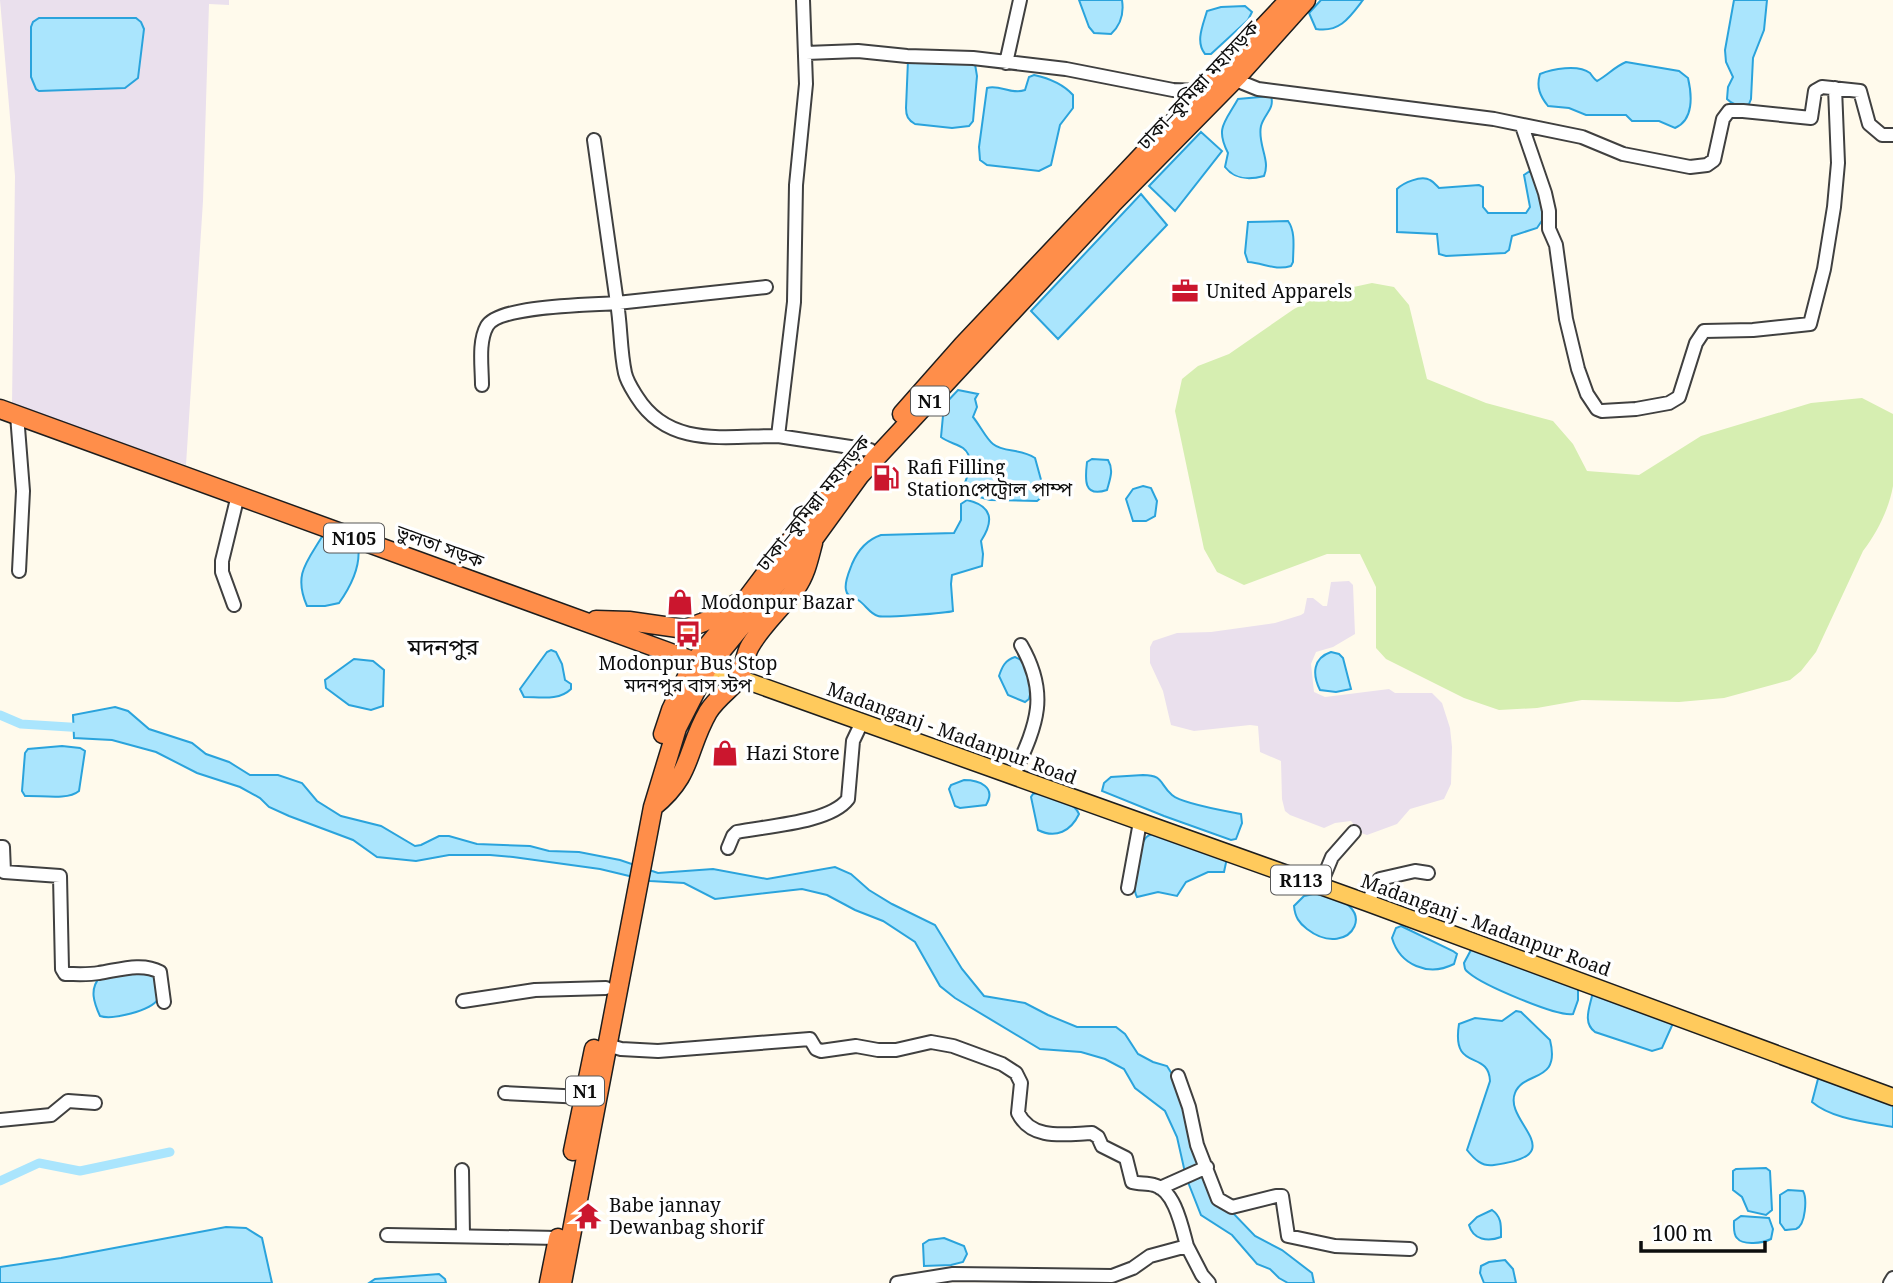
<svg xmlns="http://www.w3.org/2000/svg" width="1893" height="1283" font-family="'Noto Serif','Noto Sans Bengali',serif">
  <rect width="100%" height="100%" fill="#fffaec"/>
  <path fill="#eae0ed" d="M0 0H229V5L209 4 203 201 186 465 12 405 15 176Z
    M1349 581 1353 585 1355 634 1333 647 1316 652 1311 664 1314 692 1325 697 1389 689 1395 693H1432L1442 703 1450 728 1452 747 1451 784 1444 799 1410 809 1397 824 1367 835 1361 833 1351 821 1335 823 1324 828 1290 815 1285 811 1282 799 1281 761 1260 752 1258 726 1250 725 1194 731 1171 725 1163 691 1150 663V647L1153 641 1177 633 1211 632 1275 623 1301 615 1304 613 1307 598H1313L1323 606H1327L1331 582Z"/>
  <path fill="#d6eeb1" d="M1372 283 1394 287 1409 305 1427 379 1486 403 1553 421 1573 444 1587 471 1639 475 1701 436 1811 403 1862 398 1893 414C1893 436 1893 465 1893 486 1889 509 1877 533 1863 551L1816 652 1801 671 1790 680 1724 698 1679 702 1582 700 1537 708 1499 710 1464 698 1386 659 1376 648V587L1360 554H1327L1244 585 1217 572 1204 549 1175 411 1182 379 1198 366 1229 354 1294 309 1326 293Z"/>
  <path fill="#aae5fd" stroke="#2aa3dc" stroke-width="2" d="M1079 0H1122C1124 13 1121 25 1111 34L1094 33 1089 27Z
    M1321 0H1363C1350 17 1340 33 1316 29L1309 13Z
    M1734 0H1767L1764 30 1753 58 1751 99 1749 104C1740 107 1733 105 1727 99L1728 87 1733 77 1726 62 1725 50Z
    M1245 6 1252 12 1248 20 1211 54H1205C1195 42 1203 25 1207 11L1221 7Z
    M39 18H136L141 22 144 29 138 78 125 88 39 91 36 89 31 77V27L33 22Z
    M908 60 975 64 977 76 973 121 969 126 952 128 915 124C908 120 906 116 906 108Z
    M1626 62 1679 71 1688 78C1692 95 1694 120 1675 128L1659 121H1632L1626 115H1586L1569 108 1548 106C1540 96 1536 87 1540 74 1552 69 1578 64 1590 73 1592 76 1594 79 1597 81 1608 75 1614 67 1626 62Z
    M1034 75C1048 78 1063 84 1073 95V108L1060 125 1051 165 1039 171 987 165 980 160 979 147 987 88C999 84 1012 95 1025 90L1029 77Z
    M1271 96C1275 109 1264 114 1261 126 1257 144 1271 160 1264 176 1249 180 1235 180 1225 167L1228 153C1215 128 1225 122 1238 99Z
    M1201 132 1222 151 1175 211 1149 186Z
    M1530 171 1534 174 1545 216 1537 228 1512 236 1509 250 1505 253 1446 256 1439 254 1437 234 1397 232V189C1403 183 1421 175 1430 180 1434 182 1436 185 1439 188L1479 185 1483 187V207L1488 213H1526L1530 207 1524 175Z
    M1141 194 1167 225 1058 339 1031 311Z
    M1288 221C1296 232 1293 249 1293 262L1291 266C1275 271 1264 263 1248 262L1245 253 1248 222Z
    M958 390 978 394 975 399 977 407 973 417C979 424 987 440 993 444 1004 453 1020 448 1035 458L1043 487 1042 497 1037 501 990 500 965 493 963 487C968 476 976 458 963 448 957 444 947 442 941 437L944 405Z
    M1092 459 1108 460C1114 470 1110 479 1107 490 1083 498 1085 479 1087 462Z
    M1143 486 1151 488 1157 501 1155 516 1146 521H1133L1126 499 1133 489Z
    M967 500C993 506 994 521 981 541L983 554 982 566 952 575 951 584 953 611C947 613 883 618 878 616 870 614 865 604 858 600 853 597 847 597 846 590 844 582 849 572 852 564 858 550 866 540 881 535L954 533 961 520V504Z
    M323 535 357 541C363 563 351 586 339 603L325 606H307C293 574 307 562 323 535Z
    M551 650 556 652 562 664 565 680 571 684V689C559 701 540 697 524 697L520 689 547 652Z
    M1331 652 1339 654 1343 658 1351 689 1336 692 1320 690C1312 674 1313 658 1331 652Z
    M1015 657 1027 663 1032 686 1029 699 1025 702 1008 695 999 676C1002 667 1005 660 1015 657Z
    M354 659 373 661 384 670 383 706 371 710 349 705 326 688 325 680Z
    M115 707 128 711 149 729 192 743 206 754 229 762 250 775H278L302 783 317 801 341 816 381 826 415 846 421 845 439 836H449L477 844 530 846 549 851 579 852 620 860 658 873 713 869 767 879 835 867 851 874 869 890 892 904 935 925 962 969 984 996 1025 1003 1048 1015 1077 1027H1116L1125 1034 1138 1054 1153 1062 1167 1066 1177 1082 1193 1150 1229 1209 1255 1236 1282 1250 1312 1273 1314 1283H1288L1279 1278 1270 1269 1257 1264 1232 1235 1201 1215 1186 1177 1177 1137 1165 1111 1135 1088 1124 1069 1105 1059 1081 1052 1040 1049 955 998 940 986 915 942 883 921 855 910 827 895 802 889 715 899 684 883 650 881 600 869 513 857 490 855H449L416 861 377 857 353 840 289 816 269 807 260 798 240 787 197 773 156 752 112 740 74 738 73 715Z
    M62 746 80 748 85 751 79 791C67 801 40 795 25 796L22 791 25 753 28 749Z
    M1143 775C1164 775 1159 784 1172 795 1182 804 1226 811 1241 814L1242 823 1236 839 1231 840 1164 816 1102 791 1104 783 1111 777Z
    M964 780C979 780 997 787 986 805L960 808 955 806 949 789 951 785Z
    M1038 793C1052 797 1073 800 1079 814 1071 831 1056 839 1038 830L1031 797 1033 794Z
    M1155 833 1227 858 1224 872H1208L1186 882 1177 896 1158 892 1137 897C1131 887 1137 849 1145 839 1147 835 1150 835 1155 833Z
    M1314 894C1387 900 1351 963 1307 929 1299 923 1295 917 1294 906L1304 896Z
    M1401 926 1453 951 1457 954 1454 964C1428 977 1400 965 1392 938L1396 928Z
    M1472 948 1578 988V1000L1573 1014C1557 1017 1483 985 1469 973 1464 969 1465 969 1464 963Z
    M154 972C155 979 161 993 158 999 151 1011 112 1020 100 1016 94 1003 89 989 100 977Z
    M1597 992 1674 1021 1662 1048 1652 1051 1595 1032C1583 1023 1589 1009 1592 996Z
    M1516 1011 1521 1012 1550 1040C1561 1084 1524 1070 1515 1093 1503 1122 1574 1155 1494 1165 1482 1167 1474 1159 1467 1150L1490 1081C1489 1049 1451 1073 1459 1024L1475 1018 1502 1021Z
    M1819 1075 1893 1100V1127C1867 1122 1832 1119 1812 1102Z
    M1766 1168 1770 1171 1772 1210 1766 1215 1748 1211 1742 1197 1733 1190V1171L1736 1169Z
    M1788 1190 1803 1191C1807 1198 1806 1225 1796 1229 1795 1229 1786 1230 1785 1230L1780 1223V1195Z
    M1492 1210C1502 1217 1501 1226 1501 1237 1488 1242 1473 1240 1469 1225L1477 1217Z
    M1741 1216 1769 1218 1773 1229 1771 1239C1763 1243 1743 1246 1737 1238 1733 1234 1734 1226 1734 1221Z
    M226 1227 246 1228 262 1238 272 1283H0V1267L61 1258Z
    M944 1238 964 1246 967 1254 963 1262 951 1265 924 1266 923 1244 929 1240Z
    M1505 1260 1513 1269 1516 1283H1484L1480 1273 1481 1266 1489 1262Z
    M439 1274 445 1279 446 1283H369L375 1279Z"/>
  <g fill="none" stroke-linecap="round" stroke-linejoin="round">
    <path stroke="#aae5fd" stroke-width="9" d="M0 715 21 724 85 728
      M0 1181 39 1163 80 1171 170 1152"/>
    <g stroke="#404040" stroke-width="16">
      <path id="minor" d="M803 0 806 84 796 185 794 302 778 436 870 450
        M806 53 858 51 907 56 973 58 1066 69 1173 90 1203 91
        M1006 63 1020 0
        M1238 76 1243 83 1258 89 1494 119 1582 137 1623 154 1690 167 1707 165 1714 160 1723 119 1729 111H1743L1811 118 1815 91 1822 87 1860 91 1869 124 1882 135H1893
        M1522 126 1545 193 1549 211V229L1556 245 1566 319 1578 369 1587 394 1597 409 1602 411 1636 409 1669 403 1679 397 1696 343 1704 331 1753 330 1810 324 1824 269 1834 207 1838 163 1835 88
        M594 140 617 303 766 287
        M482 385C482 367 478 342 487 326 499 305 592 305 617 303 621 326 620 350 625 373 627 382 632 389 637 397 669 448 725 436 778 436
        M17 415 23 491 19 571
        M234 605 222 572V561L238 495
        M1013 777C1035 727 1051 697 1021 645
        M0 847H3L4 872 60 876 62 969 65 974C76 974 88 975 99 973 119 970 142 962 160 972L164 1002
        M728 848 733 836 737 832C766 826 830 823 848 799L853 741 862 722
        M1320 886 1332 857 1354 832
        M1128 888 1140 822
        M1368 903 1376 883 1380 879 1415 871 1428 873
        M463 1001 535 990 606 988
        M607 1045 621 1049 658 1051 810 1039 816 1049 821 1051 856 1046 878 1050H896L931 1042 953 1046 1002 1064 1016 1073 1021 1083 1018 1113C1032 1141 1065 1134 1092 1133L1098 1137 1102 1146 1126 1158 1132 1182C1139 1184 1147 1183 1154 1185 1175 1190 1182 1228 1187 1246
        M1178 1076 1189 1107 1197 1145 1218 1199 1232 1207 1276 1196H1282L1288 1236 1335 1246 1410 1249
        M505 1093 583 1097
        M0 1120 51 1115 68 1101 95 1103
        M462 1170 463 1236
        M1160 1188 1207 1167
        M387 1235 558 1238
        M897 1283 953 1274 1112 1276 1133 1268 1150 1256 1187 1246 1202 1275 1209 1283
        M1890 1283 1893 1278"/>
    </g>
    <g stroke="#1e1e1e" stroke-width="19">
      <path id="major" d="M708 667 1368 903 1893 1097"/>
    </g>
    <g stroke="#1e1e1e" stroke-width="21">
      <path id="highway" d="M0 409 704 665
        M902 414 963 345 1289 0
        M596 620 629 621 685 629 704 622 736 604
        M663 734 671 710 694 662 748 597 791 540 842 482
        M653 807C693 775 686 750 708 712 716 699 728 691 737 681 744 673 744 656 750 646 762 625 782 608 796 588 806 574 809 558 813 543
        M573 1151 594 1049
        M549 1283 558 1238
        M562 1283 653 807 677 728 708 667 815 537 860 475 1112 204 1238 76 1306 0"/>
    </g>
    <use href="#minor" stroke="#fff" stroke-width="12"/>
    <use href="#major" stroke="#ffca5c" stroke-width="16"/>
    <use href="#highway" stroke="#ff8e4a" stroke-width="18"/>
  </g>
  <defs>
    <g id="office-bare" transform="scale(2.1)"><path d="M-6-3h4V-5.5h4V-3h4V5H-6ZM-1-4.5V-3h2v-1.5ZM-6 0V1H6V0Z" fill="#cb162e" stroke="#fff" stroke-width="2.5" paint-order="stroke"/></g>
    <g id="fuel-bare" transform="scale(2.1)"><path d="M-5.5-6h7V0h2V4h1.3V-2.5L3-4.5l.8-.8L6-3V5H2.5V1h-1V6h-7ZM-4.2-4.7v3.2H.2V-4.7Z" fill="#cb162e" stroke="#fff" stroke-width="2.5" paint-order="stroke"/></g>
    <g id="shop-bare" transform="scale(2.1)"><path d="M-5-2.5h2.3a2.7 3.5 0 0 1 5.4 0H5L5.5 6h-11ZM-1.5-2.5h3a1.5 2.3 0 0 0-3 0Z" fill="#cb162e" stroke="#fff" stroke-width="2.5" paint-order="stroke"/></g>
    <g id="bus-bare" transform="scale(2.1)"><path d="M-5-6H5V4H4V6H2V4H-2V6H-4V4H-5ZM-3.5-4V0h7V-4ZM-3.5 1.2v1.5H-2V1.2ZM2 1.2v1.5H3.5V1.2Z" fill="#cb162e" stroke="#fff" stroke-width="2.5" paint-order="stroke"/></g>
    <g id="temple-bare" transform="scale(2.1)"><path d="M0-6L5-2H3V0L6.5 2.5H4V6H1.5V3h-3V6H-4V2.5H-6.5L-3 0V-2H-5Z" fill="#cb162e" stroke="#fff" stroke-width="2.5" paint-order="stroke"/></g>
  </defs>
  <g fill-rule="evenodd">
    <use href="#office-bare" x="1185" y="291"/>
    <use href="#fuel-bare" x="886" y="478"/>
    <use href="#shop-bare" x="680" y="602"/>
    <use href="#bus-bare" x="688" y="634"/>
    <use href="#shop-bare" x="725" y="753"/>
    <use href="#temple-bare" x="588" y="1216"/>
  </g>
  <g text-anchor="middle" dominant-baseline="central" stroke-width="7" stroke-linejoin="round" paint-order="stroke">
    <g fill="#fff" stroke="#565656" stroke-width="2">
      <rect x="911" y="386.5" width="38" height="29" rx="5"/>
      <rect x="324" y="523.5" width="60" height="29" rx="5"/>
      <rect x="1271" y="865.5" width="60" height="29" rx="5"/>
      <rect x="566" y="1076.5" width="38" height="29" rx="5"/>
    </g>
    <g font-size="18" font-weight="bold" fill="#0d0d0d">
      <text x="930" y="401">N1</text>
      <text x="354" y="538">N105</text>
      <text x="1301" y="880">R113</text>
      <text x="585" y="1091">N1</text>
    </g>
    <g font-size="19" fill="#0d0d0d" stroke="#fff">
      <text transform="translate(1198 85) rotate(-47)">ঢাকা–কুমিল্লা মহাসড়ক</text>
      <text transform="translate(813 503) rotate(-51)">ঢাকা–কুমিল্লা মহাসড়ক</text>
      <text transform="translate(440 546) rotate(20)">ভুলতা সড়ক</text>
      <text transform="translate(952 733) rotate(20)">Madanganj - Madanpur Road</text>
      <text transform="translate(1486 925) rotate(20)">Madanganj - Madanpur Road</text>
    </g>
    <g font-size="19" fill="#0d0d0d" stroke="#fff" text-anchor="start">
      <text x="1206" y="291">United Apparels</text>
      <text x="907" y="467">Rafi Filling<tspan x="907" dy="22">Stationপেট্রোল পাম্প</tspan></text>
      <text x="701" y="602">Modonpur Bazar</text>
      <text x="688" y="663" text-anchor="middle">Modonpur Bus Stop<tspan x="688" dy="22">মদনপুর বাস স্টপ</tspan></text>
      <text x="746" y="753">Hazi Store</text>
      <text x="609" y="1205">Babe jannay<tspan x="609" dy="22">Dewanbag shorif</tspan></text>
    </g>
    <g font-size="23" fill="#0d0d0d" stroke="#fff">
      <text x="443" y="646">মদনপুর</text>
    </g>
  </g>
  <path d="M1641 1241v10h124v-10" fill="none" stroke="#0d0d0d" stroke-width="3.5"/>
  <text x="1652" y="1241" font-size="21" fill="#0d0d0d" stroke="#ffffff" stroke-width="5" paint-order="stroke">100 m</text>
</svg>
